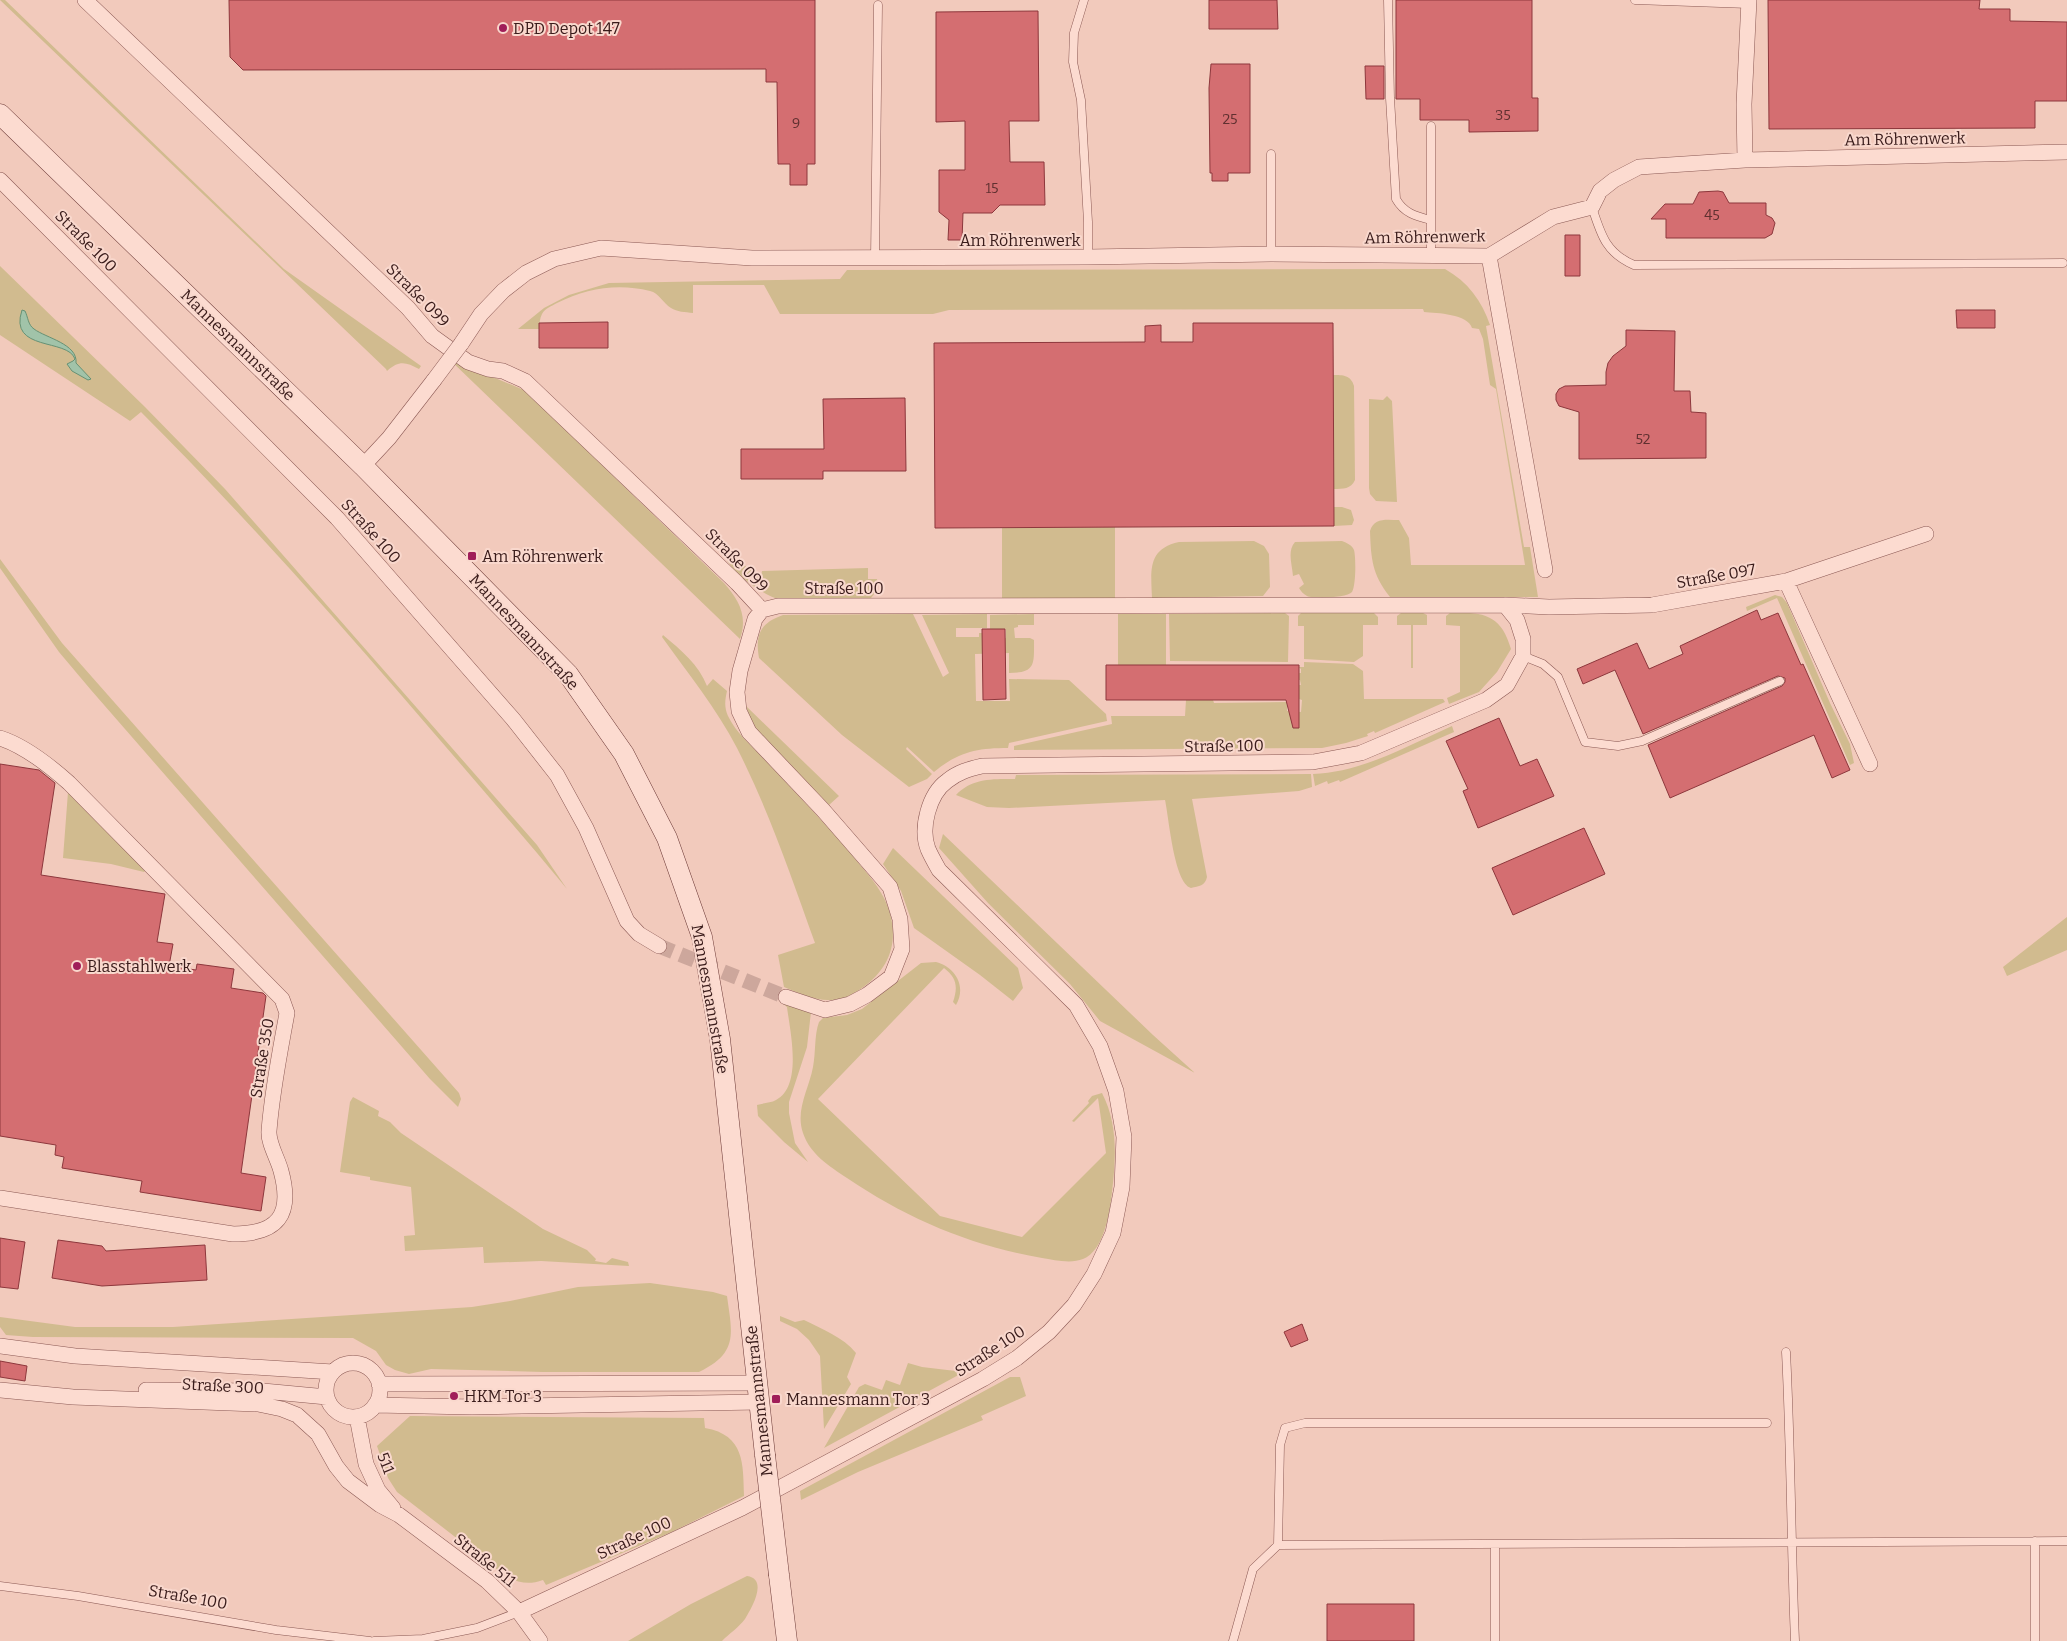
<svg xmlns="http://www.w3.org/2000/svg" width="2067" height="1641" font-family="Bitter,serif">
  <rect width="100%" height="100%" fill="#f2cabc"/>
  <path fill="#d1bb8f" d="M0 0H5L284 269 421 366 419 369C406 362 399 360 387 371L386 369Z
    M0 266 145 407 225 489 537 845 567 889C513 824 457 760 402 696 318 599 232 503 141 412L130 421 0 335Z
    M1445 269C1468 282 1482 301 1490 325L1486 326 1524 547H1530L1538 597H1390C1372 574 1371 559 1370 531 1374 517 1387 520 1399 520L1409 538 1411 565H1525L1496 389 1490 385 1483 339 1479 329 1472 328C1468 314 1437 313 1424 312L1423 309 949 310 933 314H780L764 285H693V313C685 312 677 312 671 308 663 303 659 293 650 291 618 283 587 288 557 303 552 306 545 308 542 314 540 318 539 324 539 329H518L544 308 569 295 609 283 840 279 847 270Z
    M420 331 476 370 524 390 724 583C739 600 748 616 740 639Z
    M1333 375C1343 375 1351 375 1354 386L1355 480C1351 489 1343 489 1334 489Z
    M1387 396 1392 401 1397 502 1376 501 1370 494 1369 488V399L1383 400Z
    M1334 507H1342L1351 510 1354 520 1352 525 1334 526Z
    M1115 527V598H1002V528Z
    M1254 541 1264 546 1269 554 1270 587 1263 596 1152 598C1151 571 1147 549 1179 542Z
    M1342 541C1347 543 1352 545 1354 550 1356 557 1356 586 1352 592 1347 598 1314 599 1307 596 1303 594 1301 591 1299 588L1304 584 1299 574 1293 576C1292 564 1287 551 1295 542Z
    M724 551 761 577 762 571 868 568V579H877C878 586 876 593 871 598H775C761 593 724 568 724 551Z
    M0 559 62 643 459 1093 461 1099 458 1107 430 1079 91 690 59 652 0 568Z
    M1775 595 1782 597 1787 603 1830 703 1850 744 1854 763 1850 765 1777 598 1747 611 1746 607Z
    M1285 613 1289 616 1288 662 1170 661 1169 614Z
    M1301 613H1374L1378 617V625H1363V656L1354 662 1304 659V626H1298V616Z
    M1401 613H1423L1427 615V625H1413V668H1411V625H1397V616Z
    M1450 613C1483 612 1501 614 1511 649L1497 672 1479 692 1449 704 1447 698 1460 692V626L1446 625V616Z
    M913 614 943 677 949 673 922 615 987 614V628H956V637H979V633H990V638H1006V629H990V615L1034 614V625H1018V627L1014 628 1015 638H1030L1034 640C1034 664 1036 673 1009 673V653L975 654 976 701H1010L1009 679 1069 680 1106 714 1107 721 1009 743 1008 748C977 748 958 752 934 772L907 747 906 749 932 774 927 779 909 787 842 735 759 658C755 635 760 623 783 615Z
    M1118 614H1166V665H1118Z
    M663 635C681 650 699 665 707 686L713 679 727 691C725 700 724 707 728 716 736 733 753 747 765 760 794 791 824 822 852 855 863 869 876 882 884 898 901 933 894 966 862 988 852 995 843 1000 831 1000 815 1001 799 993 784 987L778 955 815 943C791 876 769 811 737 748 717 709 687 672 662 637Z
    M1304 662 1353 664 1363 671 1364 699H1443L1445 702 1375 733 1374 731 1367 734 1368 736 1346 743 1322 748 1014 750V746L1112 724 1111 716H1185L1186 700H1213L1214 703 1287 702V711L1301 712 1302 700 1299 699 1298 685H1301L1300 680H1299L1298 673H1301V669L1298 667H1304Z
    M746 706 839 796 829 805 756 729 750 718Z
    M1452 726 1454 732 1340 782 1339 780 1328 784 1327 781 1315 786 1313 774C1363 772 1407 746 1452 726Z
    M1311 774 1312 787 1299 791 1192 799 1207 877C1205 886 1199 886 1191 888 1174 883 1169 818 1165 800L1009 808 987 807 956 795C972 778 993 779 1015 779L1016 775Z
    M68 792 146 870 144 872 111 864 63 858Z
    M943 834 1153 1035 1195 1073 1100 1021 1070 984 988 903 939 848Z
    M893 848 1018 968 1023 988 1013 1001 980 975 914 928 901 891 883 864Z
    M2067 917V950L2007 976 2003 967Z
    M936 962C955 967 967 986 956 1005L953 1002C958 987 957 978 944 968L818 1099 940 1216 1022 1237 1106 1153 1098 1098 1074 1122 1072 1121 1089 1103 1088 1101 1092 1096 1102 1093C1118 1124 1116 1158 1112 1192 1110 1212 1104 1251 1083 1259 1071 1264 1054 1260 1042 1258 971 1246 906 1218 847 1178 829 1166 810 1154 803 1133 795 1110 809 1089 813 1067 816 1052 814 1036 819 1022L823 1018 847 1015 862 1009 921 963Z
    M781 1002 811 1012 807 1047 789 1102V1113L795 1143 808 1162 784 1142 758 1116 757 1105C763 1103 771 1103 776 1100 803 1086 790 1031 787 1007Z
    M353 1097 379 1111 378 1116 390 1122 401 1133 543 1229 587 1250 596 1259 595 1261 606 1263 612 1258 628 1262 629 1266 541 1261 484 1263 483 1247 405 1251 404 1236 415 1235 411 1187 370 1180V1177L340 1172 350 1102Z
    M650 1283 713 1292 727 1296C732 1333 739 1353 699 1372H543L431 1369 409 1374 395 1370 386 1365 376 1351 353 1338 33 1337 6 1335 0 1327V1317L75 1327H173L472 1307 510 1301 578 1287Z
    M780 1316 795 1322 804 1320C822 1329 843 1337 856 1353L847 1377 851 1384 824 1429 820 1356 809 1340 797 1329 780 1321Z
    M908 1363 922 1367 964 1372 824 1448 859 1387 865 1384 882 1390 886 1380 900 1385Z
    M1010 1377H1020L1026 1396 981 1416 983 1420 858 1472 801 1500 800 1491Z
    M410 1416 704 1418 705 1428C745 1435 743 1464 744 1496L672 1532 546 1585 543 1580C529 1585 520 1583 507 1577L397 1492 388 1478 377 1446Z
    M747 1576C769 1579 751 1609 745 1619 739 1627 729 1634 722 1641H628L691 1604Z"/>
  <path fill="#a1c3a9" stroke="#679174" d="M22 310 25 311C28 317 28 325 34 329 46 338 78 344 76 363L91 379 88 380 72 371 67 364 73 361 75 359C68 338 8 352 22 310Z"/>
  <path fill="#d46e71" stroke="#8d373c" d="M229 0H815V164H807V185H790V164H778L777 82H766V69L243 70 230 57Z
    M1209 0H1277L1278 29H1209Z
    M1396 0H1532V98H1538V131L1469 132V120H1420V99H1396Z
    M1768 0H1980L1979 9H2010V21L2067 22V101H2035V128L1769 129Z
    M1038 11 1039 121H1009L1010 162H1044L1045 205H1000L992 213H963L962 240H948L949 220 939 212V170H965V121L936 122V12Z
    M1211 64H1250V173H1228V181H1212V173H1210L1209 88Z
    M1365 66H1384V99H1366Z
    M1718 191 1723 192 1729 203H1766V215L1772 218 1775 223 1772 234 1765 238H1666V219H1651L1665 204H1693L1699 192Z
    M1565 235H1580V276H1565Z
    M1956 310H1995V328H1957Z
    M608 322V348H539V323Z
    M1193 323H1333L1334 526 935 528 934 343 1145 342V326L1161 325V342H1193Z
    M1626 330 1675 331 1674 391H1690L1691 412 1706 413V458L1579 459V412L1559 406 1556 400V394L1559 389 1565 386 1606 385V372L1608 363 1613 356 1626 346Z
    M905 398 906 471H823V479H741V449H824L823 399Z
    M1757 610 1761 620 1778 613 1801 665 1803 664 1850 770 1832 778 1814 735 1670 798 1648 745 1782 686 1785 682V678L1778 676 1643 734 1615 670 1583 684 1577 669 1637 643 1649 669 1683 654 1680 646Z
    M982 629H1005L1006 699 983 700Z
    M1106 665H1299V728H1293L1286 700H1106Z
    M1499 718 1520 766 1537 759 1554 796 1478 828 1463 791 1468 789 1446 741Z
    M0 764 39 770 55 783 41 875 165 894 157 942 173 944 169 966 196 970 197 964 234 969 231 988 263 993 266 996 241 1173 266 1177 261 1211 140 1192 142 1181 62 1168 64 1157 55 1155 56 1145 0 1136Z
    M1584 828 1605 874 1513 915 1492 868Z
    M0 1238 25 1242 18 1289 0 1287Z
    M58 1240 102 1246 106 1251 205 1245 207 1280 102 1286 52 1278Z
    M1302 1324 1308 1340 1291 1347 1284 1332Z
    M0 1361 27 1366 25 1381 0 1377Z
    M1327 1604H1414V1641H1327Z"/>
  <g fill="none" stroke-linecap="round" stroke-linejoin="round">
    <path stroke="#cda79c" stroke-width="15" stroke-dasharray="15 8" stroke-linecap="butt" d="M659 946 786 997"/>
    <g stroke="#8b5954" stroke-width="9">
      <path id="service" d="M1084 0 1074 33 1073 62 1081 100 1088 222V257
        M1388 0 1390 98 1396 199C1404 213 1415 216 1431 220
        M1635 0 1749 4
        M1431 126V256
        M1271 154V254
        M1592 207C1601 235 1606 253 1634 265L2063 263
        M875 259 878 5
        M1523 656 1543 664 1558 677 1585 742 1618 746 1642 741 1780 681
        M1786 1352C1791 1448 1791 1545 1795 1641
        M2035 1541V1641
        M1278 1545 1280 1445 1285 1428 1305 1423H1767
        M0 1586 78 1596 276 1630 370 1641
        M374 1641 423 1639 477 1628 519 1612
        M1233 1641 1253 1569 1278 1545 2067 1541
        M1495 1641V1544"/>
    </g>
    <g stroke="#8b5954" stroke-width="16">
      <path id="minor" d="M85 0 408 308 432 336 468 362 488 369 503 371 525 381 737 583 762 610
        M1745 160 1744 104 1749 0
        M0 180 337 518 513 719 557 775 586 828 627 921 639 934 659 946
        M1489 256 1545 570
        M461 344 481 314 503 291 526 273 554 259 601 248 752 258 1088 257 1271 254 1489 256 1553 217 1592 207 1600 191 1614 180 1639 167 1745 160 2067 152
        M363 466 389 438 434 380
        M1786 581 1870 764
        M1505 605 1549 607 1652 605 1786 581 1926 534
        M0 738C25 746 50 766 69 783L282 999 287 1013C280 1052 272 1091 269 1131 268 1143 278 1159 281 1171 293 1215 278 1234 233 1234L0 1198
        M0 1346 75 1356 333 1372
        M326 1390a27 27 0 1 1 54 0a27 27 0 1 1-54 0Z
        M379 1384 757 1383
        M0 1390 73 1397 258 1404 282 1409 297 1415 318 1434 336 1466 348 1481 380 1505 399 1515 487 1581 519 1612 540 1641
        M146 1390 263 1391 327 1397
        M375 1405 472 1407 759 1402
        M357 1417 366 1464 378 1490 393 1508
        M519 1612 742 1508 983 1379 1017 1358 1049 1332 1074 1305 1094 1274 1113 1233 1122 1187 1124 1137 1116 1091 1100 1046 1076 1005 939 870C935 863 931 856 928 849 920 828 929 794 947 781 958 772 969 769 982 766L1313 762 1361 753 1486 700 1507 685 1523 656V639L1517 620 1505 605 794 606H778L762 610 755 619 740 671 737 692 739 711 749 732 823 810 890 887 900 919 902 949 891 977 867 995 850 1004 825 1010 786 997"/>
    </g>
    <g stroke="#6d3a37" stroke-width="21">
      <path id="secondary" d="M0 114 363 466 568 674 624 754 667 838 702 937 720 1039 765 1455
        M779 1575 787 1641"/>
    </g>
    <use href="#service" stroke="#fcdbd0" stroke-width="8"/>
    <use href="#minor" stroke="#fcdbd0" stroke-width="15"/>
    <use href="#secondary" stroke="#fcdbd0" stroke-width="20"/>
    <g stroke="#8b5954" stroke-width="16" stroke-linecap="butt">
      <path id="minor-bridge" d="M434 380 461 344"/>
    </g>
    <g stroke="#6d3a37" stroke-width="21" stroke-linecap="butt">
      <path id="secondary-bridge" d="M765 1455 779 1575"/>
    </g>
    <use href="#minor-bridge" stroke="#fcdbd0" stroke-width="15"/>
    <use href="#secondary-bridge" stroke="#fcdbd0" stroke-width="20"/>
  </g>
  <g fill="#a01e59" stroke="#f9d8cd" stroke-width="2">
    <circle cx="503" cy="28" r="5"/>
    <rect x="467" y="551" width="10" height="10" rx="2.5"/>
    <circle cx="77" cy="966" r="5"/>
    <circle cx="454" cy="1396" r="5"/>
    <rect x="771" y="1394" width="10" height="10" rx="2.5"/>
  </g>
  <g text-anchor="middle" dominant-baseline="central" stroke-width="4" stroke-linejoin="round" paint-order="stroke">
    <g font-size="14" fill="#603030">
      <text x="1503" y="115">35</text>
      <text x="1230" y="119">25</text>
      <text x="796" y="123">9</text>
      <text x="992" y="188">15</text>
      <text x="1712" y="215">45</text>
      <text x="1643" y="439">52</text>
    </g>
    <g font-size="16" fill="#391b1a" stroke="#f9d8cd" text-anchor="start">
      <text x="513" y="28">DPD Depot 147</text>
      <text x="482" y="556">Am Röhrenwerk</text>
      <text x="87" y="966">Blasstahlwerk</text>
      <text x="464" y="1396">HKM Tor 3</text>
      <text x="786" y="1399">Mannesmann Tor 3</text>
    </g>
    <g font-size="16" fill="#391b1a" stroke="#f9d8cd">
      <text transform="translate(1905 139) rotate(-1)">Am Röhrenwerk</text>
      <text transform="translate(1425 237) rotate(-1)">Am Röhrenwerk</text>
      <text x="1020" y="240">Am Röhrenwerk</text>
      <text transform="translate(86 241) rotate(45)">Straße 100</text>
      <text transform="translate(418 295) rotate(45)">Straße 099</text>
      <text transform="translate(238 345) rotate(44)">Mannesmannstraße</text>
      <text transform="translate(371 531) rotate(48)">Straße 100</text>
      <text transform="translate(737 560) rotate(45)">Straße 099</text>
      <text transform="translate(1716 576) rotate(-10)">Straße 097</text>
      <text x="844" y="588">Straße 100</text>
      <text transform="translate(524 632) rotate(47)">Mannesmannstraße</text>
      <text transform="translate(1224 746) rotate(-1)">Straße 100</text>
      <text transform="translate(710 999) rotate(80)">Mannesmannstraße</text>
      <text transform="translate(262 1058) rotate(-81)">Straße 350</text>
      <text transform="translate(990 1351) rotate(-33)">Straße 100</text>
      <text transform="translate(223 1386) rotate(3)">Straße 300</text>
      <text transform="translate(759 1401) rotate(-96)">Mannesmannstraße</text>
      <text transform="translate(386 1463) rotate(69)">511</text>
      <text transform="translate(634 1538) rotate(-25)">Straße 100</text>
      <text transform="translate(485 1560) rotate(39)">Straße 511</text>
      <text transform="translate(188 1597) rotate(10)">Straße 100</text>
    </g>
  </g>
</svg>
